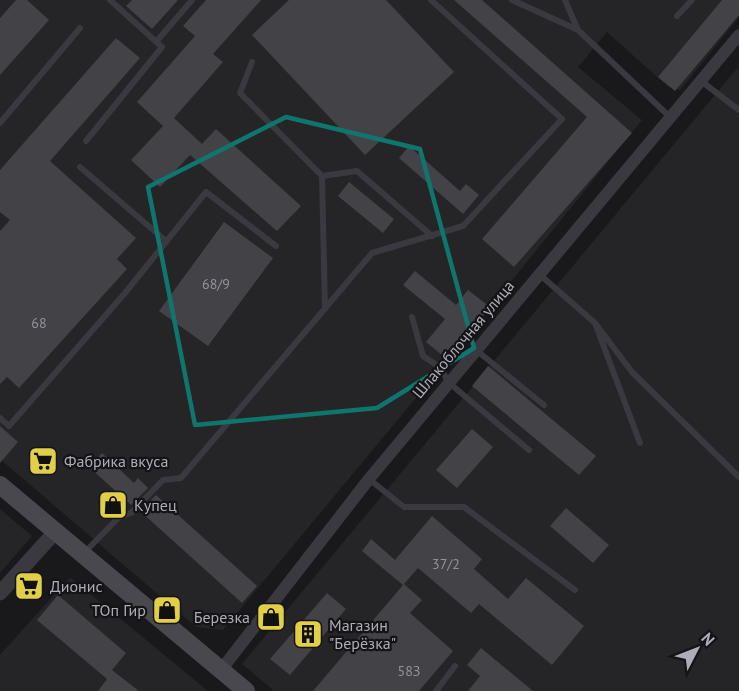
<svg xmlns="http://www.w3.org/2000/svg" width="739" height="691" font-family="'PT Sans',sans-serif">
  <rect width="100%" height="100%" fill="#19181a"/>
  <path fill="#252427" d="M0 0H739V17L680 90 667 86 607 32 578 67 642 120 441 368 223 630 196 627 0 459Z
    M739 66V691H274L242 664Z
    M0 509 32 536 0 573Z
    M70 577 208 691H0V655Z"/>
  <path fill="#434247" d="M16 0H27L49 20 0 75V18Z
    M132 0H178L152 29 126 6Z
    M206 0H261L213 54 223 62 174 118 202 144 216 129 301 206 277 231 190 155 160 187 131 160 163 126 137 102 195 36 183 26Z
    M289 0H386L454 72 365 155 252 35Z
    M454 0H482L632 133 514 267 482 239 587 117Z
    M722 0H739V15L675 91 658 77Z
    M116 38 140 58 50 161 136 238 117 259 127 269 19 388 7 377 0 384V231L10 220 0 212V170Z
    M409 146 460 191 466 184 479 195 463 214 399 158Z
    M349 182 394 219 383 233 338 196Z
    M224 222 273 258 208 346 159 311Z
    M415 271 456 305 468 290 490 307 448 360 426 342 445 319 403 285Z
    M488 366 596 456 579 475 472 386Z
    M0 426 18 442 0 463Z
    M472 429 493 447 457 488 436 470Z
    M102 453 134 483 138 478 148 488 131 505 89 467Z
    M156 495 257 586 242 603 140 511Z
    M566 508 609 545 593 563 550 526Z
    M432 516 482 559 474 569 508 599 526 578 584 626 552 665 479 604 471 613 418 568 404 584 422 600 410 613 453 651 419 691H313L403 585 362 551 371 539 395 560Z
    M327 593 346 609 290 675 270 659Z
    M58 595 126 653 112 670 139 691H98L107 679 37 620Z
    M481 648 533 691H468L480 676 467 665Z"/>
  <g fill="none" stroke-linecap="round" stroke-linejoin="round">
    <path stroke="#3a393f" stroke-width="6" d="M512 0 578 30 670 117
      M565 0 578 30
      M677 16 692 0
      M156 42 192 0
      M252 62 240 93 322 176 325 309
      M701 81 739 110
      M0 123 80 28
      M86 141 162 47 110 0
      M80 167 166 241
      M322 176 357 171 432 236
      M539 274 595 323 640 443
      M412 317 423 356 441 368 448 382 529 450
      M595 323 632 372 739 477
      M476 350 544 405
      M0 418 9 426 125 293 206 192 276 246
      M369 479 404 507H464L575 590
      M85 552 120 516 131 513 163 480 181 478 372 253 463 226 562 119 431 0
      M436 691 455 666"/>
    <path stroke="#3a393f" stroke-width="12" d="M221 670 369 479 739 35"/>
    <path stroke="#3a393f" stroke-width="15" d="M0 593 55 532"/>
    <path stroke="#48484e" stroke-width="18" d="M0 485 246 691"/>
  </g>
  <path fill="none" stroke="#0f766e" stroke-width="4.5" stroke-linejoin="round" d="M286 117 420 149 474 348 377 408 195 425 148 187Z"/>
  <defs>
    <g id="supermarket-square" transform="scale(1.5)"><rect x="-9" y="-9" width="18" height="18" rx="4" fill="#e2cf48" stroke="#141315"/><path d="M-6-5.5h2.5l.6 2H6L4.5 2H-2.5L-4.4-4H-6ZM-1.5 3.2a1.3 1.3 0 1 0 .1 0ZM3 3.2a1.3 1.3 0 1 0 .1 0Z" fill="#111"/></g>
    <g id="shop-square" transform="scale(1.5)"><rect x="-9" y="-9" width="18" height="18" rx="4" fill="#e2cf48" stroke="#141315"/><path d="M-5-2.5h2.3a2.7 3.5 0 0 1 5.4 0H5L5.5 6h-11ZM-1.5-2.5h3a1.5 2.3 0 0 0-3 0Z" fill="#111"/></g>
    <g id="building-square" transform="scale(1.5)"><rect x="-9" y="-9" width="18" height="18" rx="4" fill="#e2cf48" stroke="#141315"/><path d="M-4-6H4V6H1V3H-1V6H-4ZM-2.5-4.3h1.7v1.8h-1.7ZM.8-4.3h1.7v1.8H.8ZM-2.5-1h1.7V.8h-1.7ZM.8-1h1.7V.8H.8Z" fill="#111"/></g>
  </defs>
  <g fill-rule="evenodd">
    <use href="#supermarket-square" x="43" y="461"/>
    <use href="#shop-square" x="113" y="505"/>
    <use href="#supermarket-square" x="29" y="586"/>
    <use href="#shop-square" x="167" y="610"/>
    <use href="#shop-square" x="271" y="617"/>
    <use href="#building-square" x="308" y="634"/>
  </g>
  <g text-anchor="middle" dominant-baseline="central" stroke-width="4.5" stroke-linejoin="round" paint-order="stroke">
    <g font-size="14" fill="#92929c">
      <text x="216" y="284">68/9</text>
      <text x="39" y="323">68</text>
      <text x="446" y="564">37/2</text>
      <text x="409" y="671">58З</text>
    </g>
    <g font-size="16" fill="#acadb8" stroke="#141315">
      <text transform="translate(463 339) rotate(-50)">Шлакоблочная улица</text>
    </g>
    <g font-size="16" fill="#acadb8" stroke="#141315" text-anchor="start">
      <text x="64" y="461">Фабрика вкуса</text>
      <text x="134" y="505">Купец</text>
      <text x="50" y="586">Дионис</text>
      <text x="146" y="610" text-anchor="end">ТОп Гир</text>
      <text x="250" y="617" text-anchor="end">Березка</text>
      <text x="329" y="625">Магазин<tspan x="329" dy="18">"Берёзка"</tspan></text>
    </g>
  </g>
  <g transform="translate(697 649) rotate(48)" stroke="#141315" stroke-width="4.5" paint-order="stroke">
  <path d="M0-4.5L10 22L0 15L-10 22Z" fill="#acadb8"/>
  <text y="-9" font-size="16" font-weight="bold" text-anchor="middle" fill="#acadb8">N</text>
  </g>
</svg>
